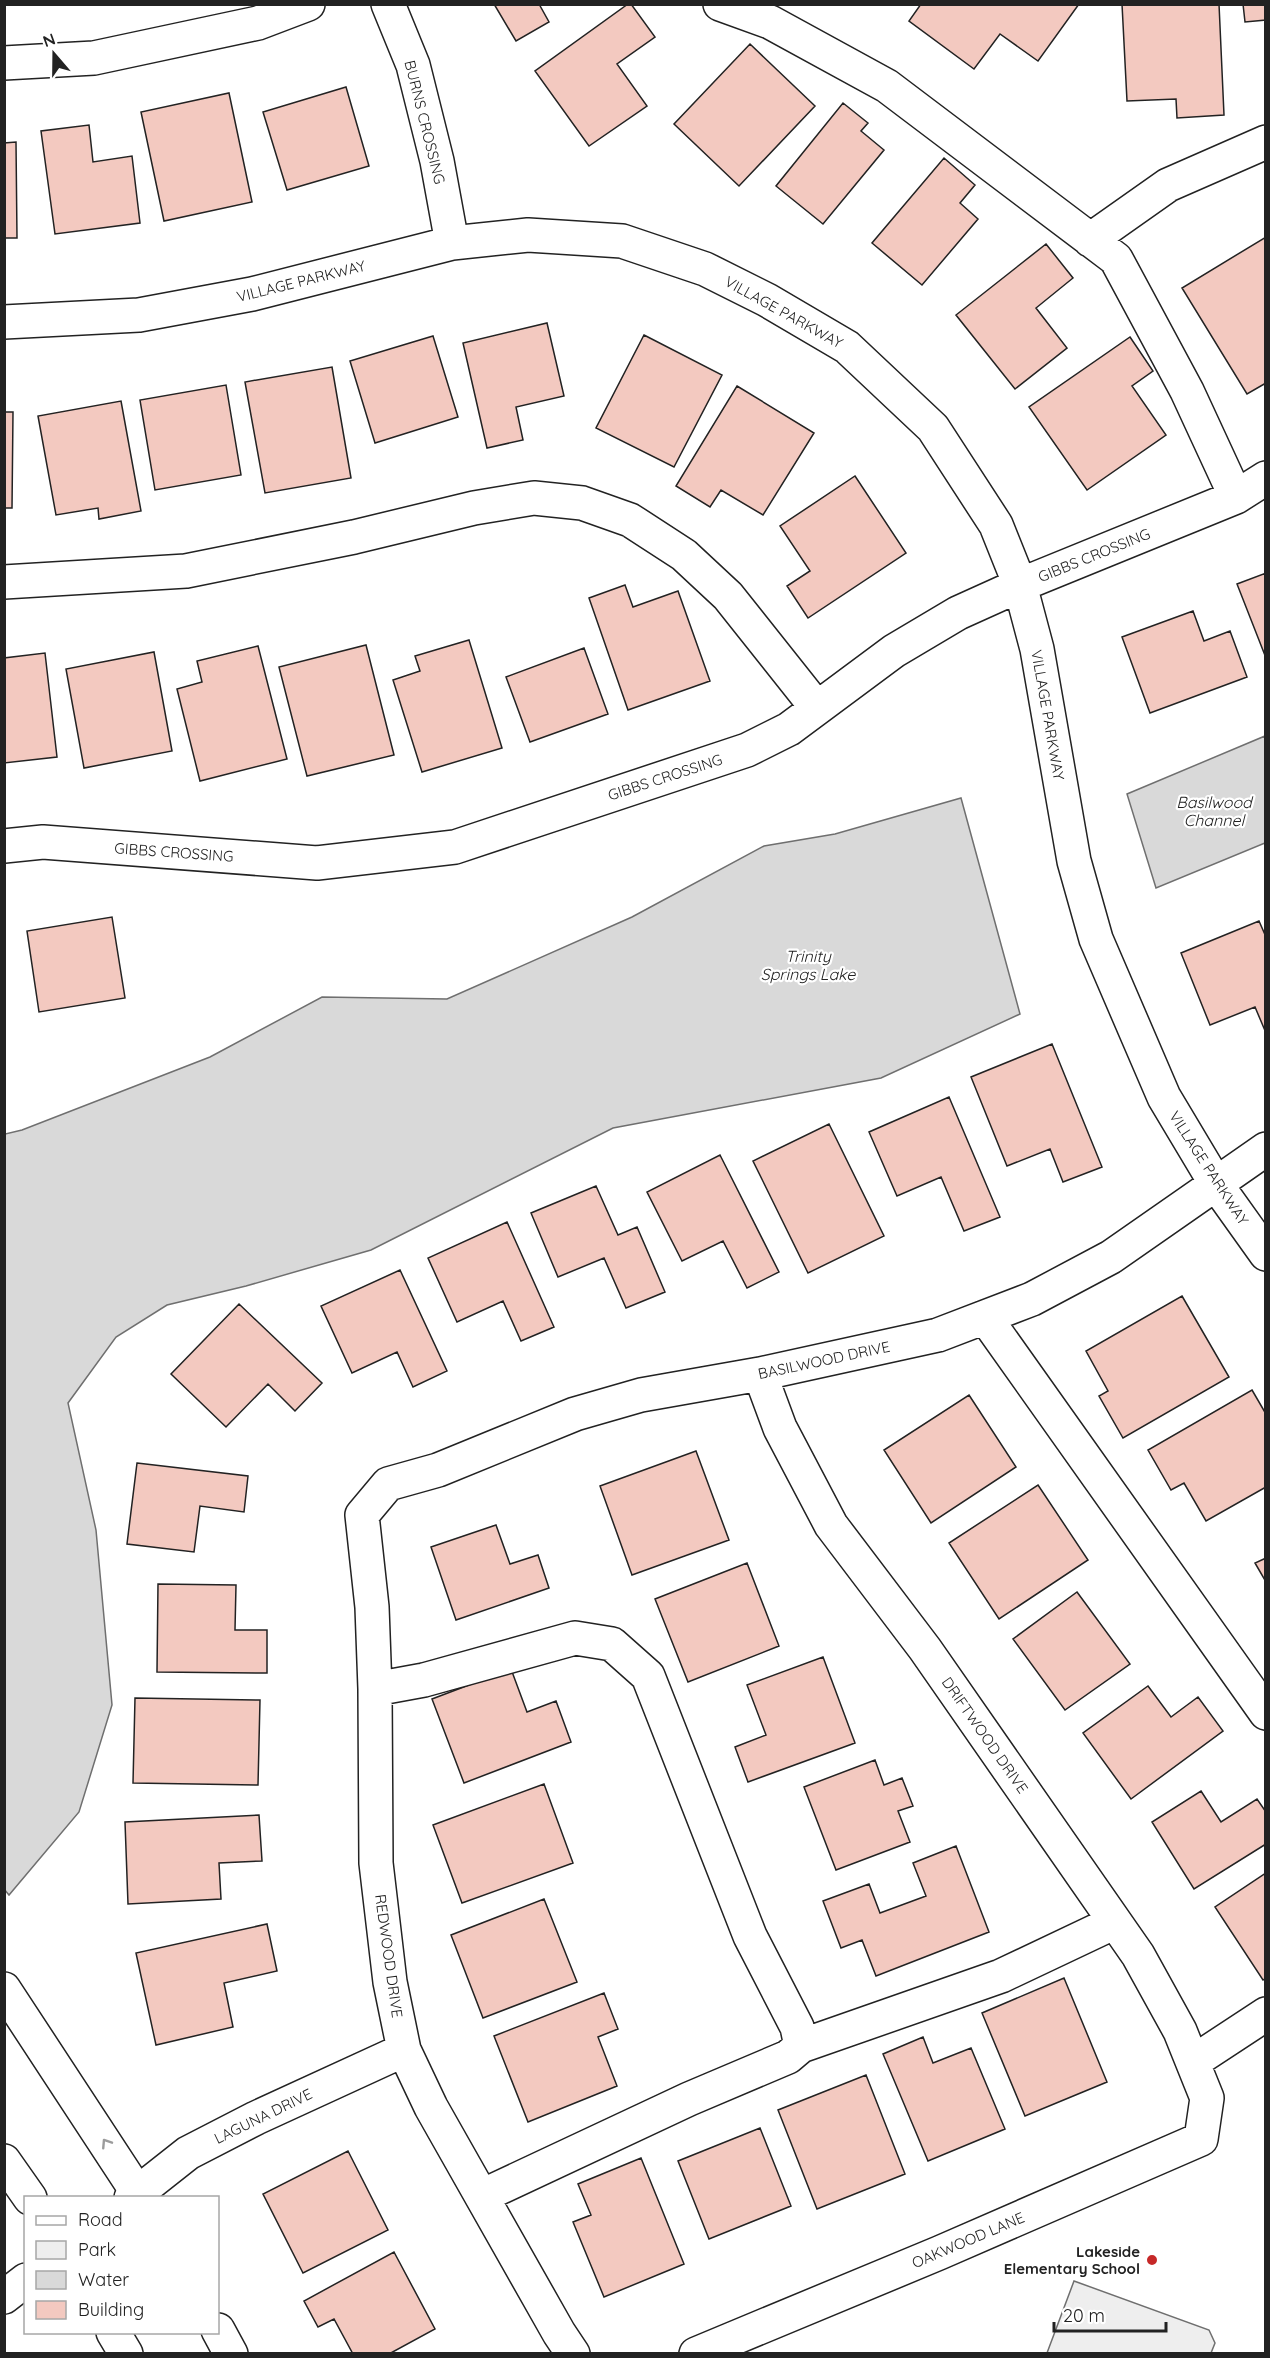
<svg xmlns="http://www.w3.org/2000/svg" width="1270" height="2358" font-family="Quicksand,sans-serif">
  <rect width="100%" height="100%" fill="#fff"/>
  <path fill="#eee" stroke="#6f6f6f" stroke-width="1.5" d="M1074 2281 1209 2330 1215 2343 1211 2353H1047Z"/>
  <path fill="#d9d9d9" stroke="#6f6f6f" stroke-width="1.5" d="M1265 736V843L1156 888 1127 794Z
    M961 798 1020 1014 881 1078 613 1128 371 1250 246 1286 167 1305 116 1337 68 1403 96 1530 112 1705 79 1812 9 1895 4 1889 5 1134 22 1130 210 1057 322 997 447 999 632 917 764 846 835 834Z"/>
  <path fill="#f3c9c0" stroke="#222" stroke-width="1.5" d="M494 4H539L549 22 516 41Z
    M628 4H631L655 37 617 64 647 106 589 146 535 71Z
    M921 4H1079L1038 61 1000 34 974 69 909 21Z
    M1122 4H1219L1224 115 1177 118 1176 99 1127 101Z
    M1243 4H1266V20L1245 22Z
    M750 44 815 106 739 186 674 124Z
    M346 87 369 166 287 190 263 112Z
    M229 93 252 202 164 221 141 112Z
    M843 103 868 123 861 131 884 150 823 224 776 186Z
    M89 125 93 162 132 156 140 223 55 234 41 131Z
    M16 142 17 238H4V143Z
    M944 158 975 185 960 203 978 219 922 285 872 243Z
    M1266 237V383L1247 394 1182 288Z
    M1046 244 1073 278 1036 308 1067 348 1015 389 956 315Z
    M547 323 564 396 516 407 523 440 487 448 463 343Z
    M644 335 722 375 674 467 596 428Z
    M433 336 458 417 375 443 350 361Z
    M1130 337 1153 371 1132 386 1166 435 1087 490 1029 407Z
    M332 367 351 478 265 493 245 382Z
    M226 385 241 475 155 490 140 400Z
    M737 386 814 433 763 515 721 490 710 507 676 486Z
    M121 401 141 511 99 519 98 508 56 515 38 416Z
    M4 412H13L12 508H4Z
    M855 476 906 553 808 618 787 586 810 571 780 526Z
    M1266 573V658L1237 584Z
    M625 585 633 607 678 591 710 681 628 710 589 598Z
    M1193 611 1204 641 1230 631 1247 677 1150 713 1122 637Z
    M469 640 502 748 422 772 393 680 420 671 415 656Z
    M366 645 394 755 307 776 279 667Z
    M258 646 287 759 200 781 177 689 202 682 197 661Z
    M584 648 608 714 530 742 506 677Z
    M154 652 172 751 84 768 66 669Z
    M45 653 57 757 4 763V658Z
    M112 917 125 998 39 1012 27 931Z
    M1259 921 1266 937V1033L1255 1007 1210 1025 1181 953Z
    M1052 1044 1102 1167 1063 1182 1050 1149 1007 1166 971 1077Z
    M949 1097 1000 1217 964 1231 941 1177 897 1196 869 1132Z
    M829 1124 884 1236 808 1273 753 1161Z
    M720 1155 779 1272 747 1288 723 1241 682 1261 647 1192Z
    M596 1186 618 1235 637 1227 665 1292 626 1308 604 1258 558 1277 531 1213Z
    M507 1222 554 1327 521 1341 503 1301 457 1322 428 1258Z
    M400 1270 447 1371 413 1387 397 1352 352 1373 321 1306Z
    M1182 1296 1229 1377 1123 1438 1099 1396 1108 1391 1086 1351Z
    M239 1304 322 1383 295 1411 268 1384 226 1427 171 1374Z
    M1252 1390 1266 1414V1487L1206 1521 1184 1483 1171 1490 1148 1450Z
    M969 1395 1016 1467 931 1523 884 1450Z
    M696 1451 729 1540 632 1575 600 1486Z
    M137 1463 248 1476 244 1512 200 1506 194 1552 127 1544Z
    M1038 1485 1088 1560 999 1619 949 1543Z
    M496 1525 510 1564 538 1555 549 1588 456 1620 431 1547Z
    M1266 1558V1582L1255 1563Z
    M747 1563 779 1646 688 1682 655 1599Z
    M158 1584 236 1585 235 1630H267V1673L157 1672Z
    M1077 1592 1130 1664 1065 1710 1013 1639Z
    M823 1657 855 1743 748 1782 735 1747 766 1735 747 1685Z
    M511 1669 527 1712 556 1701 571 1742 464 1783 432 1699Z
    M1148 1686 1171 1717 1198 1697 1223 1731 1131 1799 1083 1733Z
    M135 1698 260 1700 258 1785 133 1783Z
    M875 1760 884 1785 902 1778 913 1806 898 1811 910 1842 836 1870 804 1787Z
    M544 1784 573 1863 462 1903 433 1825Z
    M1201 1791 1221 1822 1257 1799 1266 1812V1844L1194 1889 1152 1822Z
    M259 1815 262 1861 219 1863 221 1899 128 1904 125 1822Z
    M956 1846 989 1932 876 1976 862 1940 841 1948 823 1901 869 1884 880 1913 926 1896 913 1863Z
    M1266 1873V1978L1263 1980 1215 1907Z
    M544 1899 577 1982 483 2018 451 1935Z
    M267 1924 277 1971 224 1983 233 2027 156 2045 136 1953Z
    M1064 1978 1107 2082 1025 2116 982 2013Z
    M604 1993 618 2029 598 2037 617 2086 528 2122 494 2036Z
    M923 2037 933 2063 971 2048 1005 2129 928 2161 883 2054Z
    M866 2075 905 2174 817 2209 778 2110Z
    M760 2128 791 2206 709 2239 678 2161Z
    M348 2151 388 2230 303 2273 263 2194Z
    M641 2158 684 2264 604 2297 573 2222 591 2215 578 2184Z
    M394 2252 435 2329 389 2354H353L334 2319 318 2327 304 2301Z"/>
  <g fill="none" stroke-linecap="round" stroke-linejoin="round">
    <g stroke="#222" stroke-width="36">
      <path id="minor" d="M388 4 413 65 437 161 452 243
        M720 4 770 22 887 86 1116 259 1187 391 1236 497
        M4 63 94 58 258 23 308 4
        M1090 240 1168 185 1266 142
        M4 322 139 315 252 294 452 243 528 235 622 241 705 269 767 300 847 347 933 428 996 525 1020 585 1037 649 1074 861 1096 939 1164 1097 1216 1184 1266 1254
        M4 582 186 571 354 537 474 508 534 498 582 503 630 520 684 555 728 596 817 708
        M4 846 43 842 317 863 455 847 747 750 789 729 894 651 958 613 1020 585 1236 497 1266 478
        M985 1317 1266 1713
        M375 1689 424 1680 575 1638 612 1644 648 1676 750 1936 797 2027 801 2046 788 2057 689 2099 482 2196
        M801 2046 1001 1976 1115 1922
        M1193 2062 1266 2014
        M131 2198 188 2153 256 2118 404 2050
        M4 2297 26 2280
        M573 2354 559 2333 431 2107 404 2050 390 1982 376 1863 375 1689 372 1607 362 1515 388 1484 438 1470 575 1414 641 1395 760 1374 938 1335 1032 1299 1111 1257 1266 1149
        M696 2354 939 2253 1201 2139 1207 2098 1180 2031 1138 1955 925 1649 831 1525 780 1428 760 1374"/>
    </g>
    <g stroke="#222" stroke-width="36">
      <path id="major" d="M4 1989 141 2198
        M4 2161 30 2198
        M218 2330 231 2354
        M113 2332 126 2354"/>
    </g>
    <use href="#minor" stroke="#fff" stroke-width="33"/>
    <use href="#major" stroke="#fff" stroke-width="33"/>
  </g>
  <defs><path id="oneway-chevron" d="M-2-3.5L2.5 0L-2 3.5" fill="none" stroke-width="1.6" stroke-linecap="round" stroke-linejoin="round" transform="scale(1.5)"/></defs>
  <use stroke="#9c9c9c" href="#oneway-chevron" transform="translate(106 2143) rotate(-123)"/>
  <circle fill="#c62828" stroke="#fff" stroke-width="2" cx="1152" cy="2260" r="6"/>
  <g text-anchor="middle" dominant-baseline="central" stroke-width="4.5" stroke-linejoin="round" paint-order="stroke">
    <g font-size="15" fill="#222" stroke="#fff">
      <text transform="translate(425 122) rotate(76)">BURNS CROSSING</text>
      <text transform="translate(301 281) rotate(-14)">VILLAGE PARKWAY</text>
      <text transform="translate(784 312) rotate(29)">VILLAGE PARKWAY</text>
      <text transform="translate(1094 555) rotate(-22)">GIBBS CROSSING</text>
      <text transform="translate(1048 715) rotate(80)">VILLAGE PARKWAY</text>
      <text transform="translate(665 777) rotate(-18)">GIBBS CROSSING</text>
      <text transform="translate(174 852) rotate(4)">GIBBS CROSSING</text>
      <text transform="translate(1209 1168) rotate(57)">VILLAGE PARKWAY</text>
      <text transform="translate(824 1360) rotate(-12)">BASILWOOD DRIVE</text>
      <text transform="translate(985 1735) rotate(55)">DRIFTWOOD DRIVE</text>
      <text transform="translate(389 1956) rotate(82)">REDWOOD DRIVE</text>
      <text transform="translate(263 2116) rotate(-26)">LAGUNA DRIVE</text>
      <text transform="translate(968 2240) rotate(-23)">OAKWOOD LANE</text>
    </g>
    <g font-size="15" font-weight="bold" fill="#222" stroke="#fff" text-anchor="end">
      <text x="1140" y="2251">Lakeside<tspan x="1140" dy="17">Elementary School</tspan></text>
    </g>
    <g font-size="16" font-style="italic" fill="#222" stroke="#fff">
      <text x="1214" y="802">Basilwood<tspan x="1214" dy="18">Channel</tspan></text>
      <text x="808" y="956">Trinity<tspan x="808" dy="18">Springs Lake</tspan></text>
    </g>
  </g>
  <rect width="1270" height="2358" fill="none" stroke="#222222" stroke-width="12"/>
  <rect x="24" y="2196" width="195" height="138" fill="#ffffff" stroke="#a7a7a7" stroke-width="1.5"/>
  <rect x="36" y="2216" width="30" height="9" fill="#ffffff" stroke="#a7a7a7" stroke-width="1.5"/>
  <text x="78" y="2226" font-size="18" fill="#222222">Road</text>
  <rect x="36" y="2241" width="30" height="18" fill="#eeeeee" stroke="#a7a7a7" stroke-width="1.5"/>
  <text x="78" y="2256" font-size="18" fill="#222222">Park</text>
  <rect x="36" y="2271" width="30" height="18" fill="#d9d9d9" stroke="#a7a7a7" stroke-width="1.5"/>
  <text x="78" y="2286" font-size="18" fill="#222222">Water</text>
  <rect x="36" y="2301" width="30" height="18" fill="#f3c9c0" stroke="#a7a7a7" stroke-width="1.5"/>
  <text x="78" y="2316" font-size="18" fill="#222222">Building</text>
  <g transform="translate(54 54) rotate(340)" stroke="#ffffff" stroke-width="4.5" paint-order="stroke">
  <path d="M0-4.5L10 22L0 15L-10 22Z" fill="#222222"/>
  <text y="-9" font-size="16" font-weight="bold" text-anchor="middle" fill="#222222">N</text>
  </g>
  <path d="M1054 2322v9h112v-9" fill="none" stroke="#222222" stroke-width="3"/>
  <text x="1063" y="2322" font-size="18" fill="#222222" stroke="#ffffff" stroke-width="4.5" paint-order="stroke">20 m</text>
</svg>
